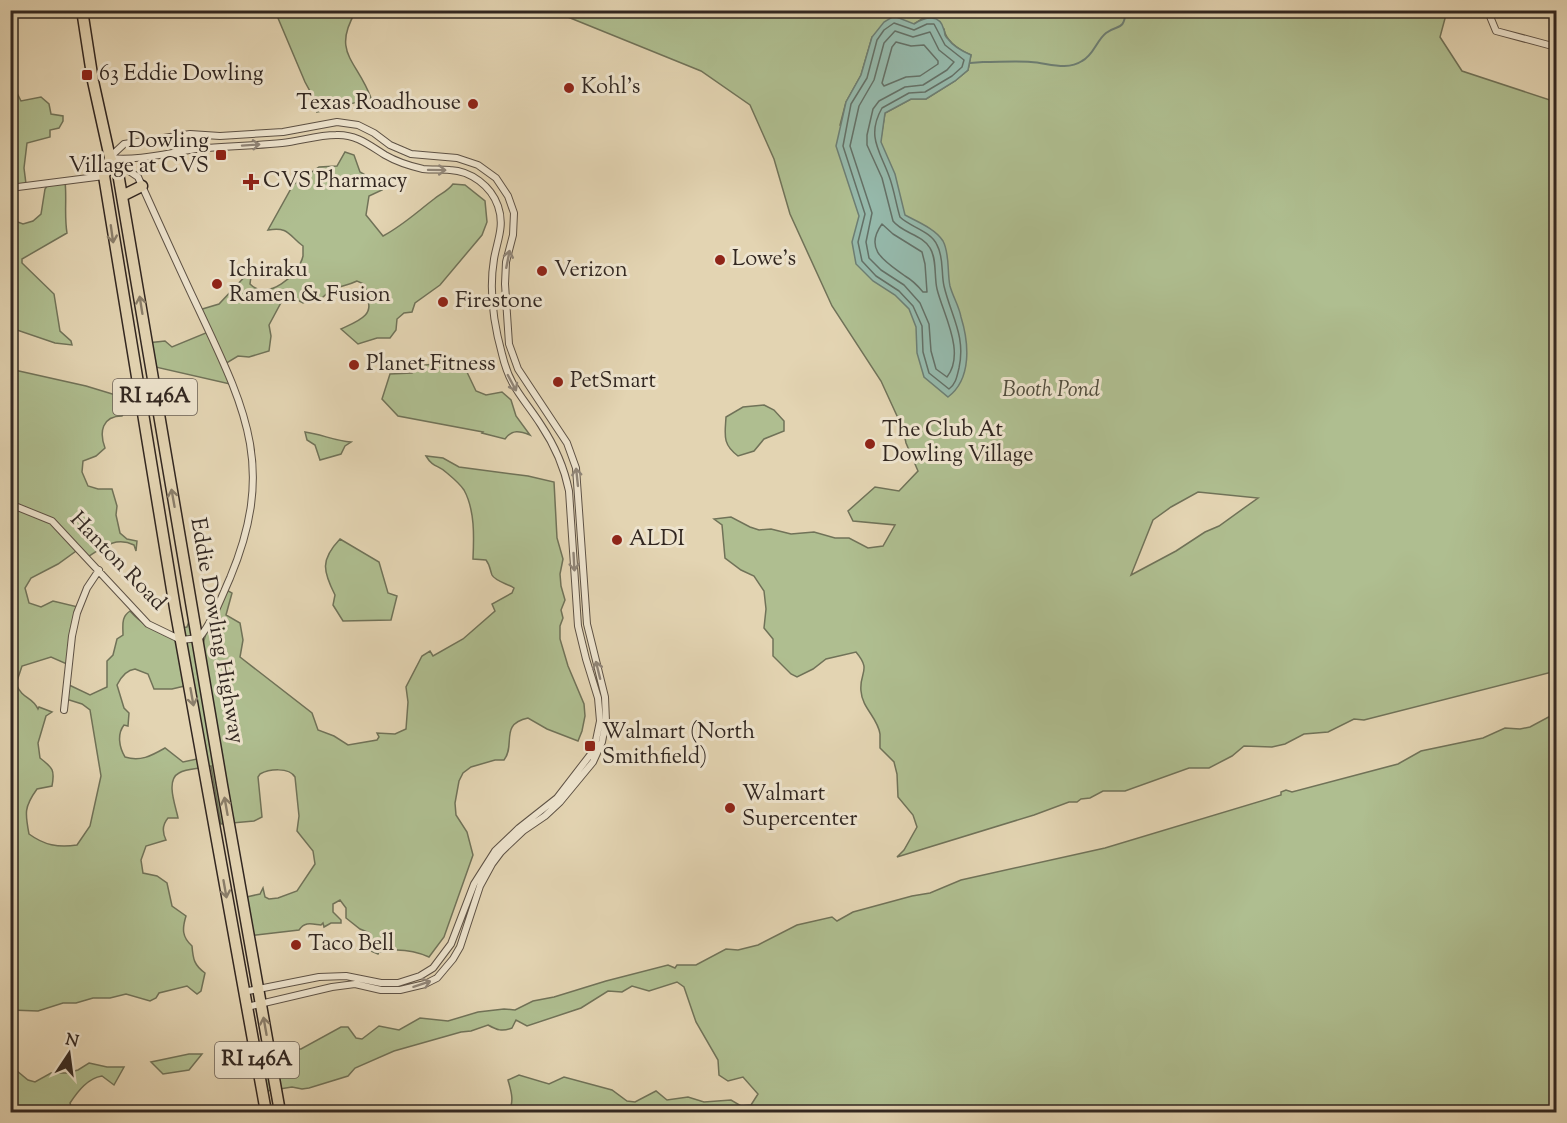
<svg xmlns="http://www.w3.org/2000/svg" width="1567" height="1123" font-family="'Sorts Mill Goudy',serif">
  <rect width="100%" height="100%" fill="#e3d4b2"/>
  <filter id="stains"><feTurbulence type="fractalNoise" baseFrequency=".00333" numOctaves="4"/><feColorMatrix values="0 0 0 0 .2 0 0 0 0 .09 0 0 0 0 .02 0 0 0 .5 -.17"/></filter>
  <radialGradient id="worn" r=".72"><stop offset=".6" stop-color="#630" stop-opacity="0"/><stop offset="1" stop-color="#630" stop-opacity=".3"/></radialGradient>
  <path fill="#afbe90" stroke="#707258" stroke-width="1.5" fill-rule="evenodd" d="M275 11H356C331 53 357 60 371 98 353 103 335 109 317 112L318 106 305 82Z
    M553 11H1447L1440 37 1462 71 1556 102V671L1364 720 1354 719 1328 732 1304 734 1285 744 1272 747 1244 746 1232 756 1209 768H1189L1125 791H1103L1090 798 1081 799 1077 802H1069L1034 815 897 857 904 850 917 827 913 815 898 797 897 774 894 762 880 748C880 744 880 738 880 734 878 718 862 708 861 691 859 672 872 671 856 652L826 659 813 669 797 677 791 674 773 656V639L764 628 766 609 764 591 754 576 741 570 725 558 722 525 714 519 731 517 750 527 759 530 771 529 791 534 814 532 835 538H849L868 548 883 546 895 525 853 521 848 511 875 487 899 491 918 471 906 443 903 429 881 381 832 306 790 214 774 159 750 105 701 71ZM925 17 944 29C946 42 960 50 971 55L968 70 955 81 926 99H911L885 113 880 144 840 125 846 102 861 75 872 37 914 24ZM1198 492 1258 498 1219 526 1205 532 1176 551 1131 575 1153 520 1171 507Z
    M10 88 17 93 21 101 41 97 49 104 51 114 63 116V121L59 128 50 130V137L27 143 24 168 26 184 10 187Z
    M345 152 354 155 360 172 374 180 382 190 369 196 366 215 383 236C402 226 417 212 434 199 441 193 447 192 453 184L465 185 485 201 487 222 482 235 440 285 415 303 412 312 404 313 397 319 396 330 390 338H377L358 344 341 329C356 322 378 315 365 295L366 288 364 284 357 281C343 288 335 284 322 298L312 299 303 303 292 297 283 299 269 325 271 336 269 351 249 357 238 356 223 365 230 384 151 366 147 343 165 341 172 347 206 333 208 330 199 310 219 304 252 269 250 284C267 302 299 275 303 256 303 253 303 249 303 246 289 236 289 226 268 230L293 185 319 167 337 166Z
    M65 181C67 199 64 215 67 233L22 259V263L54 294 60 331 71 341 72 345 55 343 11 328 10 219 23 224 33 221 41 214 45 189 50 182Z
    M445 363 466 370 476 391 486 395 502 392 511 400 516 416 530 435C520 431 512 429 505 439L482 433 483 432 398 416 382 399 390 374 412 373 425 365Z
    M10 369 86 386 142 403 141 406 126 410 122 416C102 416 99 432 105 448L96 456 83 461 82 472 88 486 98 489H112L117 506 116 515 120 533 127 539 137 541 136 551 134 545C115 536 102 548 86 558L79 549 58 564 31 578 25 588 29 603 41 607 53 601 78 607 69 665 51 657 22 666 16 684C23 700 32 696 38 709L39 707 52 712 46 716 38 743 40 758C53 768 55 770 52 786L37 789C24 807 25 813 29 834 44 845 58 848 77 845L90 826 101 776 90 710 82 704 66 699 67 684 90 695 107 687V661L113 655 117 639 123 635C123 625 121 617 130 611 143 626 160 634 178 640L181 628 187 627 192 613 202 647 213 610 225 589 232 593 226 615 240 623 243 640 240 657 312 713 318 730 334 736 348 745 377 740 379 737 377 733 395 734 406 729 408 702 406 687 422 656 430 651 433 656 463 639 495 611 492 604 512 593 514 588C508 584 495 581 492 575 490 570 490 565 486 560L473 559C474 537 475 510 464 490 460 484 453 478 447 473 439 465 433 468 426 456L443 458 459 467 528 476 554 482 557 538 563 559 560 574 561 586 565 600 561 610 563 618 560 626V639L568 666 584 704 585 716 582 731 578 741 547 729 528 718C499 724 516 745 504 760H495L471 767 463 773 459 781 455 803 456 815 467 832 473 855 444 937 429 957C413 950 397 948 379 952L378 954 371 951 372 939 370 933 360 929 346 918V908L340 900 333 904V912L341 920V923H331L324 927 323 923 321 925C312 924 305 921 299 930L248 936 242 898 260 894 263 888 265 897 269 899 278 898 297 891 315 864 313 851 297 831 299 816 295 777C289 767 269 769 260 774L258 777 262 817 254 821 221 824 211 766C202 769 187 768 179 773 165 780 176 807 178 818H168C162 825 162 832 166 840L146 846 141 860 143 873 157 876 167 883 172 906 186 916C182 929 182 937 192 946 193 959 194 965 205 973L201 991 197 994 187 986 159 993 156 998 150 1001 126 994 110 998H93L76 1003H63L38 1011 11 1010ZM135 669 148 674 154 689H172L189 685 202 758 183 762 165 748C151 756 140 762 125 757 119 747 117 734 124 725L128 726 129 713 124 708 117 685C121 677 126 670 135 669Z
    M764 405 774 410 784 421V431L764 439 754 451 738 456C722 444 725 435 726 417L743 407Z
    M305 432C321 434 335 441 351 442L345 446 341 454 320 460 315 445 307 440Z
    M340 539 379 562 388 593 397 596 391 620 343 621 333 605 335 595C323 571 320 560 340 539Z
    M1556 713V1112H508C515 1102 511 1091 508 1080L519 1075 549 1084 564 1077 612 1090 627 1101 635 1102 656 1091 667 1100 688 1097 704 1102 731 1100 741 1106 751 1105 758 1094 743 1077 728 1081 719 1075 718 1060 696 1022 684 987 677 982 649 991 632 986 622 992 608 991 581 1008 527 1026 516 1020 512 1028C502 1032 497 1030 488 1025L471 1031 461 1032 394 1051 355 1068 348 1076 309 1088 302 1089 292 1087 261 1092 253 1048 301 1049 341 1027H348L356 1038 362 1039 379 1026 399 1030 420 1018 448 1021 478 1012 504 1009 515 1010 533 1001 554 997 606 981 668 965 675 968 677 965H696L726 949 738 950 758 945 797 925 832 917 837 921 853 912 912 896 930 893 961 880 1105 848 1281 795V792L1286 790 1292 792 1398 764 1421 751 1483 738 1505 728 1520 729 1530 727Z
    M189 1054H202L189 1070 163 1074 151 1062Z
    M89 1063 107 1067H124L114 1085 102 1076C88 1078 78 1091 70 1103L73 1111 83 1112H11V1066L28 1080 35 1082 51 1073H67L78 1070Z"/>
  <path fill="#95b8aa" stroke="#6d7e73" stroke-width="1.5" d="M894 16 914 24C925 17 940 13 944 30 946 36 943 34 948 39 953 46 964 52 971 55L968 70 955 81 926 99H911L885 113 881 142 895 174 905 215C916 221 936 229 943 241 950 254 947 272 950 286 953 297 959 306 961 317 969 343 972 379 948 397L924 377 917 353 916 327 909 309 895 295 873 281 856 264 852 242 859 216 836 146 846 102 861 75 872 37 884 22Z"/>
  <g fill="none" stroke-linecap="round" stroke-linejoin="round">
    <path stroke="#647066" stroke-width="1.5" d="M894 23 914 30 927 24H934L945 45 964 60 962 67 952 76 925 92 909 93 882 108C866 136 880 151 889 176 894 189 896 204 900 217 910 227 931 231 937 245 944 257 941 273 944 286 951 316 966 336 959 368 957 376 956 384 949 389L929 373 923 352 922 326 913 306 899 291 876 276 862 261 858 242 865 214 843 146 851 104 867 78 877 40 884 30Z
      M895 31 913 37 930 32 939 50 954 62 947 70 923 85 905 87 879 101 873 109 867 135V145L882 178 893 221C902 233 923 235 930 248 937 259 934 276 937 289 943 314 966 353 947 377L936 369 931 351 929 324 920 303 904 285 881 270 869 258 866 242 872 213 850 146 859 106 874 80 884 43Z
      M896 42 911 46 924 45 938 61V64L920 76 906 77 884 86 882 83 892 47Z
      M882 224 893 234 922 252 925 264 927 292H923C918 286 912 280 905 276 886 262 863 250 882 224Z"/>
    <path stroke="#6d7e73" stroke-width="2" d="M984 62C999 62 1016 61 1031 62 1048 63 1067 71 1082 61 1094 55 1096 41 1106 33 1118 24 1124 32 1126 10
      M970 63 983 62"/>
    <g stroke="#5e5245" stroke-width="8">
      <path id="minor" d="M1490 10 1489 14 1496 31 1556 47
        M110 157 124 144 190 134 220 136 283 132 337 122 358 125 374 133 390 145 411 154 457 158 478 165 496 178 508 196 514 213 513 235 506 262 505 284 509 344 518 369 567 443 576 468 587 624 605 697 606 721 602 742 593 762 560 802 545 816 523 831 501 852 492 864 480 886 460 947 453 959 437 978 425 984 400 990H381L355 984 332 987 247 1007
        M110 158C139 161 167 153 196 149 224 146 253 146 282 143 300 141 318 135 336 135 356 134 369 145 385 155 397 162 410 166 423 169 432 170 441 169 450 170 471 171 491 186 498 206 505 226 497 241 494 259 489 289 494 325 502 354 510 388 523 397 541 425 555 446 564 466 569 491L578 626 586 659 598 698 600 721 594 750 557 798 519 828 495 851 474 884 451 944 433 968 420 976 398 983H381L346 976 319 977 243 992
        M10 188 104 176
        M10 504 52 521 148 624 181 640 199 638C213 621 221 598 230 578 276 468 246 410 199 310 178 266 158 221 138 177L114 161
        M64 710 72 636 77 613 87 588 99 570"/>
    </g>
    <g stroke="#322721" stroke-width="13">
      <path id="primary" d="M82 10 93 81 110 158 118 173 222 785 280 1112
        M110 158 104 176 175 608 266 1112
        M122 196 142 186"/>
    </g>
    <use href="#minor" stroke="#ede3cd" stroke-width="6"/>
    <use href="#primary" stroke="#e3d4b2" stroke-width="10"/>
  </g>
  <defs><path id="oneway-shaft" d="M-6 0H5M1.5-3L5.5 0L1.5 3" fill="none" stroke-width="1.6" stroke-linecap="round" stroke-linejoin="round" transform="scale(1.5)"/></defs>
  <g stroke="#908577">
    <use href="#oneway-shaft" transform="translate(251 145) rotate(-4)"/>
    <use href="#oneway-shaft" transform="translate(437 170) rotate(1)"/>
    <use href="#oneway-shaft" transform="translate(508 259) rotate(-79)"/>
    <use href="#oneway-shaft" transform="translate(512 383) rotate(62)"/>
    <use href="#oneway-shaft" transform="translate(577 477) rotate(-96)"/>
    <use href="#oneway-shaft" transform="translate(574 562) rotate(87)"/>
    <use href="#oneway-shaft" transform="translate(598 670) rotate(-104)"/>
    <use href="#oneway-shaft" transform="translate(422 984) rotate(-18)"/>
  </g>
  <g stroke="#8a7e6a">
    <use href="#oneway-shaft" transform="translate(112 234) rotate(82)"/>
    <use href="#oneway-shaft" transform="translate(141 305) rotate(-99)"/>
    <use href="#oneway-shaft" transform="translate(173 498) rotate(-100)"/>
    <use href="#oneway-shaft" transform="translate(192 697) rotate(80)"/>
    <use href="#oneway-shaft" transform="translate(226 806) rotate(-100)"/>
    <use href="#oneway-shaft" transform="translate(225 889) rotate(80)"/>
    <use href="#oneway-shaft" transform="translate(265 1026) rotate(-100)"/>
  </g>
  <g fill="#8f2418" stroke="#ede3cd" stroke-width="2">
    <rect x="81" y="69" width="12" height="12" rx="3"/>
    <circle cx="569" cy="88" r="6"/>
    <circle cx="473" cy="104" r="6"/>
    <rect x="215" y="149" width="12" height="12" rx="3"/>
    <path d="M248 173h6v6h6v6h-6v6h-6v-6h-6v-6h6z"/>
    <circle cx="720" cy="260" r="6"/>
    <circle cx="542" cy="271" r="6"/>
    <circle cx="217" cy="284" r="6"/>
    <circle cx="443" cy="302" r="6"/>
    <circle cx="354" cy="365" r="6"/>
    <circle cx="558" cy="382" r="6"/>
    <circle cx="870" cy="444" r="6"/>
    <circle cx="617" cy="540" r="6"/>
    <rect x="584" y="740" width="12" height="12" rx="3"/>
    <circle cx="730" cy="808" r="6"/>
    <circle cx="296" cy="945" r="6"/>
  </g>
  <g text-anchor="middle" dominant-baseline="central" stroke-width="6" stroke-linejoin="round" paint-order="stroke">
    <g fill="#ede3cd" stroke="#6a5f55" stroke-width="1.5">
      <rect x="113" y="379" width="84" height="36" rx="4.5"/>
      <rect x="215" y="1042" width="84" height="36" rx="4.5"/>
    </g>
    <g font-size="21" font-weight="bold" fill="#322721">
      <text x="155" y="397">RI 146A</text>
      <text x="257" y="1060">RI 146A</text>
    </g>
    <g font-size="22" fill="#322721" stroke="#ede3cd" text-anchor="start">
      <text x="99" y="75">63 Eddie Dowling</text>
      <text x="581" y="88">Kohl's</text>
      <text x="461" y="104" text-anchor="end">Texas Roadhouse</text>
      <text x="209" y="142" text-anchor="end">Dowling<tspan x="209" dy="25">Village at CVS</tspan></text>
      <text x="263" y="182">CVS Pharmacy</text>
      <text x="732" y="260">Lowe's</text>
      <text x="229" y="271">Ichiraku<tspan x="229" dy="25">Ramen &amp; Fusion</tspan></text>
      <text x="554" y="271">Verizon</text>
      <text x="455" y="302">Firestone</text>
      <text x="366" y="365">Planet Fitness</text>
      <text x="570" y="382">PetSmart</text>
      <text x="882" y="431">The Club At<tspan x="882" dy="25">Dowling Village</tspan></text>
      <text x="629" y="540">ALDI</text>
      <text x="602" y="733">Walmart (North<tspan x="602" dy="25">Smithfield)</tspan></text>
      <text x="742" y="795">Walmart<tspan x="742" dy="25">Supercenter</tspan></text>
      <text x="308" y="945">Taco Bell</text>
    </g>
    <g font-size="22" font-style="italic" fill="#514d3d" stroke="#ede3cd">
      <text x="1051" y="391">Booth Pond</text>
    </g>
    <g font-size="22" fill="#322721" stroke="#ede3cd">
      <text transform="translate(117 562) rotate(46)">Hanton Road</text>
      <text transform="translate(216 631) rotate(80)">Eddie Dowling Highway</text>
    </g>
  </g>
  <rect width="1567" height="1123" fill="none" stroke="#e3d4b2" stroke-width="36"/>
  <rect x="12" y="12" width="1543" height="1099" fill="none" stroke="#322721" stroke-width="3"/>
  <rect x="18" y="18" width="1531" height="1087" fill="none" stroke="#322721" stroke-width="1.5"/>
  <g transform="translate(69 1054) rotate(13)" stroke="#ede3cd" stroke-width="4.5" paint-order="stroke">
  <path d="M0-4.5L10 22L0 15L-10 22Z" fill="#322721"/>
  <text y="-9" font-size="16" font-weight="bold" text-anchor="middle" fill="#322721">N</text>
  </g>
  <rect width="100%" height="100%" filter="url(#stains)"/>
  <rect width="100%" height="100%" fill="url(#worn)"/>
</svg>
